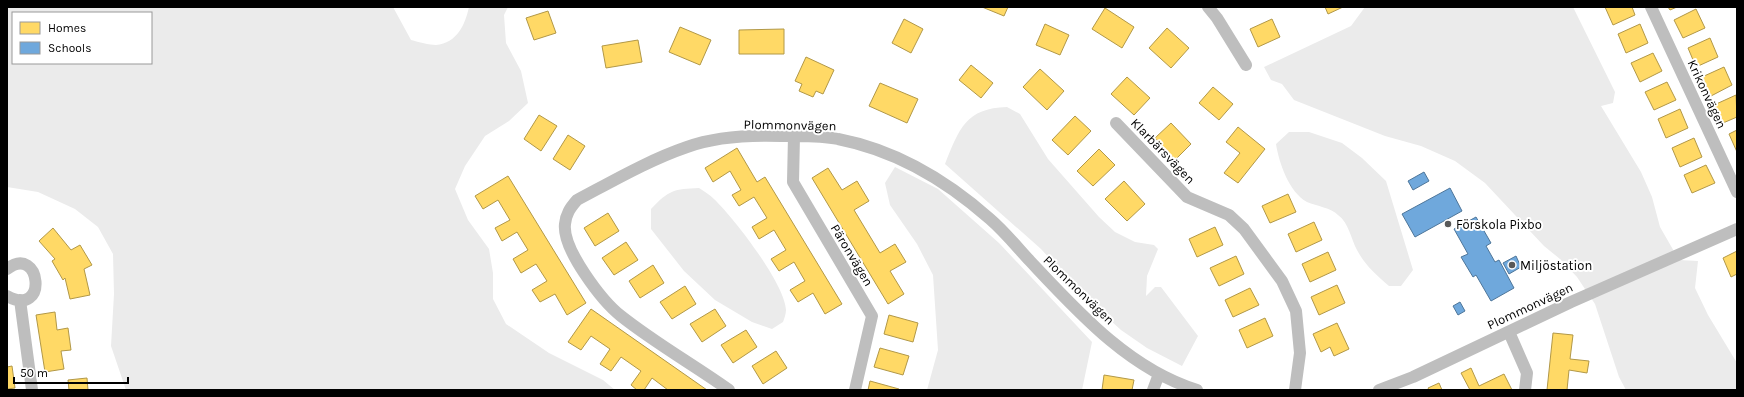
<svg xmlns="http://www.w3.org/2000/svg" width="1744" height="397" font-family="Karla,sans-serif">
  <rect width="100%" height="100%" fill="#fff"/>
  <path fill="#ebebeb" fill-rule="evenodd" d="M7 7H393L411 40C419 42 429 45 436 45 457 43 465 25 469 7H508L504 15 506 43 521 71 528 103 509 121 485 136 465 166 455 189 468 220 489 249 493 273V299L506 324 549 353 603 380 615 390H126L111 346 114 294 113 254 98 227 75 209 38 192 7 187ZM13 13H151V63H13Z
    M1365 7H1573L1615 92 1613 103 1601 106 1641 172 1652 197 1660 227 1679 260 1698 261 1695 288 1708 315 1737 363V390H1626L1619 377 1595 304 1577 277 1560 259 1544 246 1485 183 1455 161 1421 146 1385 136 1294 100 1282 84 1271 80 1264 67 1351 26Z
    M1007 107 1020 114 1048 159 1099 217 1115 232 1135 242 1154 245 1158 249 1147 276 1146 296 1155 287H1161L1198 336 1182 366 1147 348 1121 330 1089 301 1041 249 945 164C959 129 966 108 1007 107Z
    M1289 132H1309L1342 143 1362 158 1386 181 1413 270 1401 286H1389C1376 275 1365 265 1357 250 1351 239 1349 223 1338 215 1331 208 1317 206 1307 202 1289 192 1279 163 1276 144Z
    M895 167 938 189 999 243 1092 342 1082 390H927L938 350 933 275 917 244 890 205 885 183Z
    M699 188C704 191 710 195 714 199 734 218 785 284 786 310 786 314 784 319 783 322L772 329 752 322 715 300 684 271 651 229V209C669 190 674 189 699 188Z"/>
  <path fill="#ffd966" stroke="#b29847" d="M982 7H1008L1004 16Z
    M1325 7H1343L1328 14Z
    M1605 7H1632L1635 15 1613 25Z
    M1668 7H1677L1670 10Z
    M1105 8 1134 27 1122 48 1092 29Z
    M1696 9 1705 28 1683 38 1674 20Z
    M548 11 556 33 534 40 526 18Z
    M904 19 923 29 911 53 892 43Z
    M1272 19 1280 37 1258 47 1250 29Z
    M1045 24 1069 35 1060 55 1036 45Z
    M1640 24 1648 43 1626 53 1618 34Z
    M680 27 711 40 700 65 669 52Z
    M1167 28 1189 48 1171 68 1149 48Z
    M784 29V54H739V30Z
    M1710 38 1718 57 1696 67 1688 48Z
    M638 40 642 62 606 68 602 46Z
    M1653 53 1662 71 1640 82 1631 63Z
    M806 57 834 70 823 94 816 91 813 97 799 91 802 84 795 81Z
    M971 65 993 83 981 98 959 80Z
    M1724 67 1732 85 1711 96 1702 77Z
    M1040 69 1064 91 1047 110 1023 87Z
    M1127 77 1150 98 1134 115 1111 94Z
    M1667 82 1676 100 1654 110 1645 92Z
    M880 83 918 99 907 123 869 106Z
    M1213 87 1233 104 1219 120 1199 103Z
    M1736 95 1737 117 1723 123 1714 105Z
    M1680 109 1688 128 1666 138 1658 119Z
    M539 115 557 126 541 151 524 139Z
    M1075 116 1091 131 1068 155 1052 140Z
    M1171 123 1191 144 1175 160 1155 138Z
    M1238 127 1265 149 1238 183 1224 173 1240 153 1226 142Z
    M1737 130V152L1729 134Z
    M568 135 585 146 570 170 553 159Z
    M1694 138 1702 157 1680 167 1672 148Z
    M737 148 757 182 765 177 842 304 825 314 813 293 798 302 790 290 805 281 794 262 779 271 771 259 786 250 774 230 759 239 752 227 767 218 754 197 739 206 732 195 741 190 730 171 713 182 705 168Z
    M1099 149 1115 165 1093 186 1077 171Z
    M1706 165 1715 183 1692 193 1684 175Z
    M828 168 842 190 857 181 869 201 854 210 880 253 895 244 906 262 890 271 904 294 888 304 812 178Z
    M508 176 586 303 567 315 555 294 540 302 532 290 547 281 536 264 521 273 513 259 528 250 517 232 502 241 495 228 510 220 498 200 483 209 475 196Z
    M1124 181 1145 204 1127 221 1105 199Z
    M1288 194 1296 212 1270 223 1262 206Z
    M608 213 619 231 595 246 584 228Z
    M1314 222 1322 240 1296 252 1288 234Z
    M1215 227 1223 245 1197 257 1189 239Z
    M53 228 71 250 80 245 92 265 84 269 90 295 70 299 65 278 63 280 52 261 55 259 39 241Z
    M626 242 638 260 614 275 602 258Z
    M1737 251V274L1731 277 1723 258Z
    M1328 252 1336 270 1310 282 1302 264Z
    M1236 256 1244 274 1219 286 1210 268Z
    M653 265 664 283 640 298 629 281Z
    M1337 285 1345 303 1319 315 1311 297Z
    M685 286 696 304 672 319 660 302Z
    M1250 288 1259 305 1233 317 1225 300Z
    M591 309 707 390H668L652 378 644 390H637L631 385 641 371 621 357 611 371 600 364 610 349 591 336 581 350 568 342Z
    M715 309 726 326 702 342 690 324Z
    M55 312 57 330 68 328 71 350 61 351 64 369 45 372 36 315Z
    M889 315 918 323 913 342 884 334Z
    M1265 318 1273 336 1247 348 1239 330Z
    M1337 323 1349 349 1334 356 1330 347 1321 352 1313 334Z
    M746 330 757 347 733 363 721 345Z
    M1553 333 1573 335 1570 359 1589 361 1587 373 1569 370 1567 390H1547Z
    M880 348 909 356 903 375 874 367Z
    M776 351 787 368 763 384 752 366Z
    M12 366 15 388 7 389V367Z
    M1471 368 1479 386 1504 374 1512 390H1470L1461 373Z
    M1104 375 1134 380 1132 390H1102Z
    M87 378 88 390H69L68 380Z
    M870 381 899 389V390H868Z
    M1439 383 1442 390H1429L1428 388Z"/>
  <path fill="#6fa8dc" stroke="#4e769a" d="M1424 172 1429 181 1413 190 1408 181Z
    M1450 188 1462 211 1415 237 1402 214Z
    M1476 217 1491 243 1486 246 1495 262 1499 260 1514 288 1491 301 1476 275 1473 277 1461 257 1468 254 1454 229Z
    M1516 256 1521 267 1509 274 1503 263Z
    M1460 302 1465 311 1458 315 1453 306Z"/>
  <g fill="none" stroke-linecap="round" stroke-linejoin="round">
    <path stroke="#bebebe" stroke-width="12" d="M1208 7 1217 18 1246 65
      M1651 7 1737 192
      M1116 123 1187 197 1229 215 1244 229 1282 281 1296 311 1300 353 1295 390
      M794 136 793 182 872 316 855 390
      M7 269C41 243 49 319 7 296
      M20 300 32 390
      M1509 332 1527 373 1525 390
      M729 390C694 365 655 343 621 316 602 301 562 249 565 224 566 214 570 208 577 200 613 181 649 160 687 147 717 136 750 135 781 136 799 136 820 135 838 139 895 150 947 181 990 219 1005 232 1017 247 1030 261 1078 312 1129 369 1197 390
      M1153 390 1159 374
      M1379 390 1413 377 1571 302 1737 229"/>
  </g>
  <g fill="#595959" stroke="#fff" stroke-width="1.5">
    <circle cx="1448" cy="224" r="4"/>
    <circle cx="1512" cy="265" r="4"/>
  </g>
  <g text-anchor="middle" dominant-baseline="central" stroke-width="4" stroke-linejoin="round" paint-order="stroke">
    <g font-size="13" fill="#000" stroke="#fff">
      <text transform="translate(1707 94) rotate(65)">Krikonvägen</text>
      <text transform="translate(790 125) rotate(1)">Plommonvägen</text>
      <text transform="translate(1163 151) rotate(46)">Klarbärsvägen</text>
      <text transform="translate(852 255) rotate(59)">Päronvägen</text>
      <text transform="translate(1079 290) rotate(44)">Plommonvägen</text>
      <text transform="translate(1530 306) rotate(-25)">Plommonvägen</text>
    </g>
    <g font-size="13" fill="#000" stroke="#fff" text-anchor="start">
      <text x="1456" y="224">Förskola Pixbo</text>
      <text x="1520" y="265">Miljöstation</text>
    </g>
  </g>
  <rect width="1744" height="397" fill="none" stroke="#000000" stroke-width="16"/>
  <rect x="12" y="12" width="140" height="52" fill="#ffffff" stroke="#999999"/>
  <rect x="20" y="22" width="20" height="12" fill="#ffd966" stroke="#999999"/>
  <text x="48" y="32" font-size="12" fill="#000000">Homes</text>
  <rect x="20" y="42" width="20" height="12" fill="#6fa8dc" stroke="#999999"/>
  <text x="48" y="52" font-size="12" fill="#000000">Schools</text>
  <path d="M14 377v6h114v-6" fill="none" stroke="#000000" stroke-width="2"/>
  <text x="20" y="377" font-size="12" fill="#000000" stroke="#ffffff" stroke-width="3" paint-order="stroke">50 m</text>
</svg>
